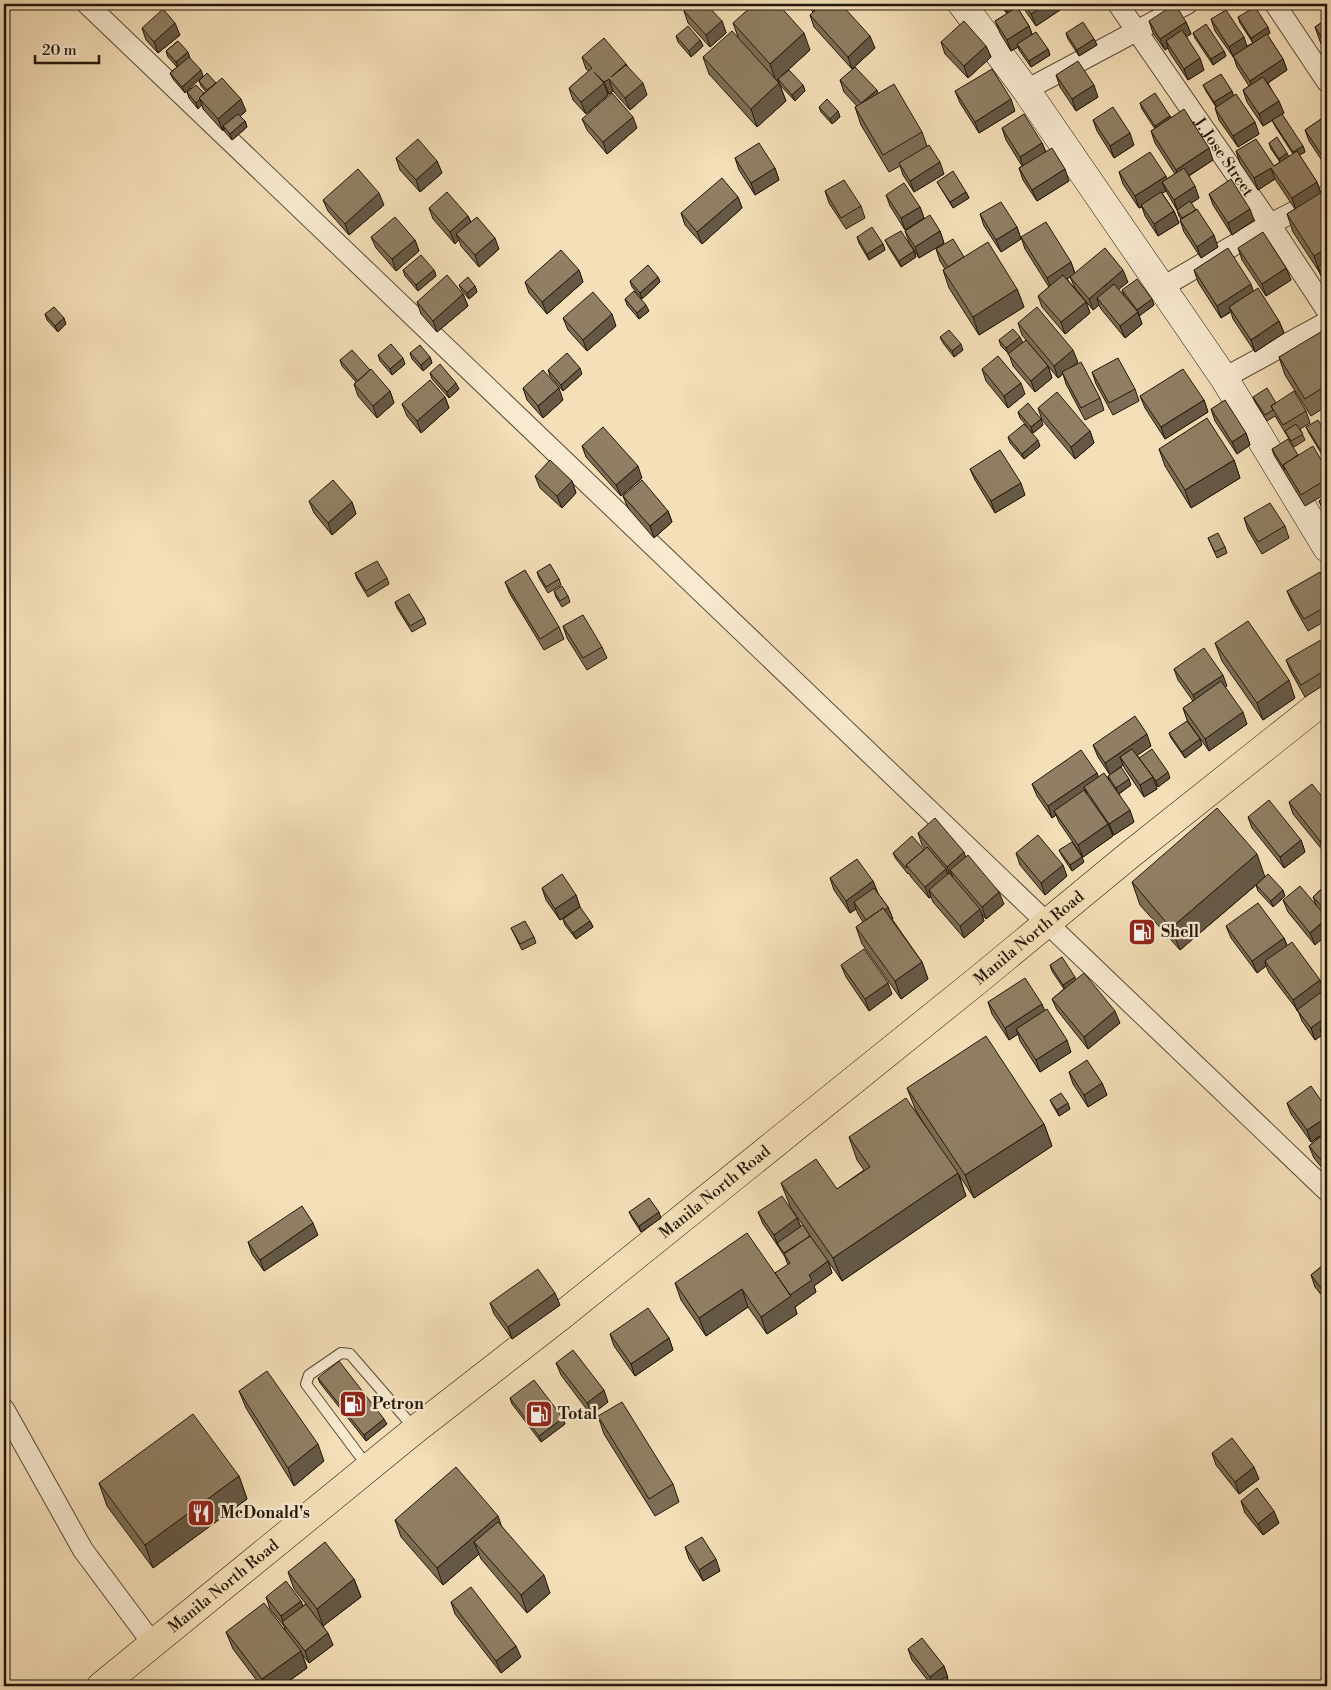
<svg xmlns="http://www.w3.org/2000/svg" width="1331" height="1690" font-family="'Libre Bodoni',serif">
  <rect width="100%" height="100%" fill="#f4dfb8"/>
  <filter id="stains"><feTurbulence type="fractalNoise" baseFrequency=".004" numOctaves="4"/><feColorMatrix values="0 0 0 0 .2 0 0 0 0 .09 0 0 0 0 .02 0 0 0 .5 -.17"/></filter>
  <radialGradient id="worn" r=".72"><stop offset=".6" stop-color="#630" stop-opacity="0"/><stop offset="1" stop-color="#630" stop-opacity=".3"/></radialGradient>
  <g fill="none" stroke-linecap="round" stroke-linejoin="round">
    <g stroke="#574a36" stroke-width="12">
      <path id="lane" d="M368 1467 306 1384 309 1375 341 1353 350 1354 415 1429"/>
    </g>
    <g stroke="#574a36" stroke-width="22">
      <g id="street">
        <path d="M87 4 1327 1191"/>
        <path id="s1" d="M1118 4 1270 224 1327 311"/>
        <path d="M1275 4 1327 82"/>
        <path d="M1026 90 1187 4"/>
        <path d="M1161 288 1270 224 1327 195"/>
        <path d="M1224 378 1327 322"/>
        <path d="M4 1409 83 1550 153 1644"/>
      </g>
    </g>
    <g stroke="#23180a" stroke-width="29">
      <path id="secondary" d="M962 4 1026 90 1224 378 1327 548"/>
    </g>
    <g stroke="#23180a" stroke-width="29">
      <g id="highway">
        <path id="s2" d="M101 1686 416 1429 561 1316 978 980 1127 857 1327 698"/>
      </g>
    </g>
    <use href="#lane" stroke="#f8ead1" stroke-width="10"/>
    <use href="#street" stroke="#f8ead1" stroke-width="20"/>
    <use href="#secondary" stroke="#f8ead1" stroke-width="28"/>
    <use href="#highway" stroke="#f4dfb8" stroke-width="28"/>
  </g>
  <path fill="#7c6d56" stroke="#23180a" d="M806 4H841L875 48 852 69 814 27 810 15 813 12Z
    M900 4H911L905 9Z
    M1000 4H1066V6L1036 26 1022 6 1018 9 1029 26 1032 34 1048 49 1050 55 1031 67 1019 50 1018 47 1011 51 1000 33 995 21 1007 14Z
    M684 11 722 21 726 33 710 47 688 23Z
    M1238 17 1270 33 1267 35 1283 59 1287 70 1268 83 1284 113 1263 126 1247 102 1243 90 1249 86 1237 67 1234 58 1215 31 1211 19 1247 46 1253 43 1240 23Z
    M1327 19V54L1321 44 1315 27Z
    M1149 21 1186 22 1191 34 1186 36 1204 70 1188 80 1170 53 1168 48 1165 50 1153 33Z
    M733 23 810 50 777 80 779 83 786 101 757 127 709 74 703 57 738 37Z
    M142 28 180 35 158 53 146 40Z
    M1066 33 1094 39 1097 45 1079 56 1068 39Z
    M1193 33 1224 51 1226 56 1213 65 1195 38Z
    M676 36 700 40 703 46 691 57 678 42Z
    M178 41 185 93 173 79 170 73 177 67 168 57 166 51Z
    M941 42 986 46 991 57 968 78 945 54Z
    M582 57 626 64 647 95 630 110 613 91 609 94 607 92 608 95 586 114 573 100 569 88 589 71 586 69Z
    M1056 75 1098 97 1076 111 1060 87Z
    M778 79 803 85 805 91 795 101 780 85Z
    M840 80 877 90 878 94 922 132 927 146 944 174 914 192 903 175 900 166 889 172 861 125 855 107 857 106 844 92Z
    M199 81 216 83 246 111 240 116 245 121 247 127 232 140 225 132 224 130 223 131 203 109 202 105 198 109 189 98 187 92 204 93 206 92 201 86Z
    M1203 85 1234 96 1259 134 1238 147 1219 120 1215 108 1216 107 1206 91Z
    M955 91 1015 111 979 133 960 103Z
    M1140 103 1170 116 1171 118 1213 160 1189 176 1199 198 1191 203 1218 247 1201 258 1184 232 1180 220 1181 219 1179 216 1177 210 1166 191 1162 193 1174 211 1179 223 1158 236 1145 216 1142 207 1139 208 1123 184 1119 172 1167 179 1175 174 1155 143 1151 131 1155 129 1142 109Z
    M819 107 838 111 840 117 832 124 821 112Z
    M1327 115V168L1309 141 1305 130Z
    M582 119 637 128 607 154 587 130Z
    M1093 120 1134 145 1114 158 1097 131Z
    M1272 120 1303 146 1305 152 1299 155 1317 182 1321 193H1327V287L1322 279 1320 273 1293 232 1287 214 1295 209 1275 179 1258 190 1240 163 1236 151 1274 166 1280 162 1271 149 1269 143 1289 157 1293 154 1275 126Z
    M1002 128 1042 143 1046 152 1069 181 1037 201 1023 180 1019 168 1022 166 1006 140Z
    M396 158 437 161 442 173 420 192 400 170Z
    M735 158 775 168 779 180 755 195 739 170Z
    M937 182 966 192 969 198 953 208 940 187Z
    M825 191 861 206 865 218 846 229 829 203Z
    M1209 194 1254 220 1232 235 1213 205Z
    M886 195 920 207 924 218 905 230 890 206Z
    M738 197 742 208 702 244 685 225 681 213Z
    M323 200 384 205 349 235 328 211Z
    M429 208 468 216 471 222 499 249 479 267 461 246 459 240 455 244 433 219Z
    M980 214 1017 227 1021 239 1001 252 984 226Z
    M905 231H940L944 243 919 258 909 242Z
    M371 237 415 240 419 251 396 271 376 248Z
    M857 237 883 244 885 250 869 260 859 243Z
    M1021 237 1071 262 1075 273 1128 282 1118 289 1124 296 1122 290 1154 305 1139 316 1142 324 1125 338 1101 309 1099 305 1093 310 1075 288 1070 277 1067 279 1086 302 1090 313 1065 334 1042 307 1038 296 1049 287 1025 249Z
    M885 240 914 251 916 257 901 267 888 246Z
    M1238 248 1286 268 1291 280 1266 296 1242 260Z
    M936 249 964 257 1017 289 1024 307 979 335 949 288 943 270 945 269 940 261Z
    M403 270H434L436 276 418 291 405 276Z
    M579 270 583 282 547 314 529 293 525 282Z
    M1194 270 1254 291 1279 321 1284 333 1255 352 1233 319 1231 312 1221 318 1198 282Z
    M658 277 660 282 642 299 632 287 630 281Z
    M459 285 475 286 477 292 469 299 462 291Z
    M463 294 468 306 437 332 421 314 417 302Z
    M625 299 649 311 639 319 627 305Z
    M45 314 66 324 58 332 47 320Z
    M563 318 616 326 587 351 568 330Z
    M1018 323 1078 362 1071 367 1100 398 1104 410 1085 420 1066 384 1063 374 1058 378 1022 335Z
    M1327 335V406L1311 416 1285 375 1279 357Z
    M940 337 963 350 954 357 943 343Z
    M999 340 1022 342 1048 366 1052 378 1035 392 1013 366 1009 354 1001 346Z
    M410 353 430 357 432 363 423 371 412 359Z
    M378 355 405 364 392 375 380 361Z
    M340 360 370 370 390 391 394 403 377 418 358 396 354 384 356 382 342 366Z
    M982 369 1025 394 1008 408 986 381Z
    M548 370 582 374 563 391 550 376Z
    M1092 372 1135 389 1139 401 1113 415 1096 384Z
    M430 373 459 389 449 398 432 379Z
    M523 388 563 400 543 418 527 400Z
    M1140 396 1204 400 1208 412 1165 439 1145 408Z
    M445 397 449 408 421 433 407 416 402 404Z
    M1253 397 1306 411 1310 423 1300 429 1305 440 1294 447 1275 416 1267 421 1255 402Z
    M1038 408 1090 431 1094 443 1075 459 1042 420Z
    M1211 409 1246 433 1250 445 1237 454 1215 421Z
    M1018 412 1043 425 1033 433 1020 418Z
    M1306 427 1327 435V456L1324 458 1309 433Z
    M1008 437 1040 446 1024 459 1010 443Z
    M582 446 642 478 621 496 586 457Z
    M1159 449 1234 460 1240 478 1191 508 1165 466Z
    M1272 449 1298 455 1327 470V493L1305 506 1274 455Z
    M970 469 1025 495 995 513 975 480Z
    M535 476 572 481 576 493 562 508 540 488Z
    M623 496 668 511 672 522 654 538 628 508Z
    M1327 496V519L1324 513 1319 501Z
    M309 501 352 502 356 514 332 535 314 513Z
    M1244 518 1285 526 1289 538 1262 554 1248 530Z
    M1208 538 1225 547 1227 553 1217 558Z
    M537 572 559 579 561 585 548 593 539 578Z
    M355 573 387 578 389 584 368 597 357 579Z
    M505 582 559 627 564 639 544 650 510 594Z
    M1327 583V620L1308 631 1292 603 1287 591Z
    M554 591 568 596 570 602 562 607 556 597Z
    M395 602 424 618 426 624 412 632 397 608Z
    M563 626 602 647 607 658 587 670 567 638Z
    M1327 639V683L1305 697 1291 672 1286 660Z
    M1215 643 1295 698 1263 720 1222 661Z
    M1174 669 1227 686 1225 688 1247 724 1209 751 1187 720 1183 708 1193 701 1178 680Z
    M1169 733 1202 745 1185 758 1171 738Z
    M1093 745 1151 746 1137 755 1140 759 1170 778 1158 787 1154 782 1157 789 1144 797 1125 769 1123 765 1110 775 1098 757Z
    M1097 773 1098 777 1109 781 1108 776 1131 785 1119 794 1134 822 1114 835 1111 831 1113 836 1083 857 1059 822 1056 815 1052 818 1037 796 1032 784Z
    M1289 802 1327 803V850L1324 852 1293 814Z
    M1248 817 1301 840 1305 852 1284 868 1252 828Z
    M918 833 966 857 1004 904 986 919 982 914 984 921 964 938 933 902 931 897 929 898 911 877 909 873 908 874 896 859 893 853 924 850 925 849 922 845Z
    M1059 850 1084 862 1072 871 1062 856Z
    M1016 853 1067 876 1045 895 1020 865Z
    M1265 876 1285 896 1273 907 1258 891 1256 885 1262 880 1180 950 1140 905 1132 882Z
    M830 878 873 881 877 892 888 907 893 919H892L922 962 928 979 901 999 862 944 856 927 863 922 858 914 856 909 850 913 834 890Z
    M1327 884V934L1315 945 1288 912 1283 900 1316 905 1313 897Z
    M542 888 576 895 580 907 560 920 546 900Z
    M563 919 590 921 593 927 576 939 565 925Z
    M1226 926 1284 938 1287 945 1320 980 1324 990 1327 994V1045L1324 1041 1322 1035 1315 1040 1302 1021 1298 1011 1269 973 1266 966 1257 973 1231 938Z
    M511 928 534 937 536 943 522 950Z
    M841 965 892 994 869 1011 846 977Z
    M1050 965 1076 980 1120 1023 1088 1049 1057 1010 1052 999 1064 989 1052 971Z
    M988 1002 1045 1010 1071 1052 1040 1072 1020 1041 1018 1034 1009 1040 992 1014Z
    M1069 1072 1102 1083 1107 1095 1088 1107 1073 1084Z
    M907 1088 1044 1124 1052 1146 974 1198 959 1175 966 1196 842 1281 828 1261 832 1273 814 1286 816 1292 795 1307 797 1314 767 1334 748 1307 706 1336 681 1300 675 1283 775 1273 788 1265 785 1257 778 1246 763 1224 758 1212 797 1218 801 1227 810 1236 790 1206 781 1183 837 1189 864 1170 857 1160 849 1137 941 1150 916 1111Z
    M1050 1100 1070 1109 1059 1116 1053 1106Z
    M1287 1103 1327 1131 1311 1142 1291 1114Z
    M1327 1131V1174L1314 1158 1309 1146Z
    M629 1212 661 1218 641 1232 632 1218Z
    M318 1235 264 1271 252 1254 248 1242Z
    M1327 1262V1302L1315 1287 1311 1275Z
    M490 1303 560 1305 512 1339 494 1314Z
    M610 1334 669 1338 673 1350 635 1376 614 1346Z
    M556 1363 608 1402 591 1415 561 1375Z
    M318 1378 387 1424 366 1441 320 1383Z
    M239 1391 324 1461 294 1486 246 1408Z
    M510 1398 563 1418 565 1424 541 1442 512 1404Z
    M598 1416 673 1484 679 1502 655 1516 604 1434Z
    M1212 1453 1259 1479 1239 1494 1216 1465Z
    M239 1476 247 1499 153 1568 107 1506 99 1483Z
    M1241 1501 1279 1523 1263 1535 1245 1513Z
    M498 1516 501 1526 550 1593 527 1613 481 1559 479 1554 443 1585 401 1537 395 1520Z
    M685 1547 720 1571 703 1581 689 1559Z
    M288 1572 354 1579 361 1597 323 1626 333 1645 309 1663 302 1654 307 1668 282 1686H261L233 1649 226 1632 285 1630 284 1626 270 1609 266 1597 301 1601 303 1606 306 1604 294 1589Z
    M451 1602 521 1657 501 1673 455 1614Z
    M908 1649 944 1666 948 1678 947 1679 953 1686H932L912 1660Z"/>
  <path fill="#655946" stroke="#23180a" d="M812 4H827L815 14Z
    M903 4H911L905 9Z
    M1015 4H1022V6L1008 15 1006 9Z
    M1047 4H1066V6L1036 26 1031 14Z
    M1139 4H1151L1141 10Z
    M722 21 726 33 710 47 706 35Z
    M1186 22 1191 34 1170 47 1166 41 1168 48 1165 50 1160 39Z
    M175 23 180 35 158 53 154 42Z
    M1029 26 1033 37 1017 44 1018 47 1011 51 1007 40Z
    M1268 27 1270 33 1253 44 1251 38Z
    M804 33 810 50 776 81 770 64Z
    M870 36 875 48 852 69 848 57Z
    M1244 37 1248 49 1233 56 1234 58 1229 47Z
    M1094 39 1097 45 1079 56 1077 50Z
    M700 40 703 46 691 57 689 51Z
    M986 46 991 57 968 78 964 66Z
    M1048 49 1050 55 1031 67 1029 61Z
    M1224 51 1226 56 1213 65 1211 59Z
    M188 52 190 58 178 68 176 62Z
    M1200 58 1204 70 1188 80 1184 69Z
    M1283 59 1287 70 1254 92 1250 81Z
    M201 70 203 76 185 93 182 87Z
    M609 79 613 91 609 94 604 82Z
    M604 83 608 95 586 114 581 102Z
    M643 83 647 95 630 110 625 98Z
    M779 83 786 101 757 127 751 109Z
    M803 85 805 91 795 101 792 95Z
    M1094 85 1098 97 1076 111 1072 99Z
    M877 90 881 102 862 104Z
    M1232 91 1234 97 1217 108 1214 102Z
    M200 99 202 105 198 109 196 103Z
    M241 99 246 111 225 129 223 126 224 130 223 131 218 119Z
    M1011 99 1015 111 979 133 975 122Z
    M1279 101 1284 113 1263 126 1259 114Z
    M838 111 840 117 832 124 830 119Z
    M1170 116 1172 122 1157 132 1155 126Z
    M633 117 637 128 607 154 603 142Z
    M245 121 247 127 232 140 230 134Z
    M1255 122 1259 134 1238 147 1233 136Z
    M1130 133 1134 145 1114 158 1110 146Z
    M1042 143 1047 155 1024 169 1020 157Z
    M1303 146 1305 152 1295 158 1293 152Z
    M1209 148 1213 160 1180 181 1176 170Z
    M1287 153 1290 159 1281 165 1279 159Z
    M437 161 442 173 420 192 416 180Z
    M940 162 944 174 914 192 910 181Z
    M775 168 779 180 755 195 751 183Z
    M1271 168 1275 179 1258 190 1254 178Z
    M1065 169 1069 181 1037 201 1032 190Z
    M1166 176 1171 188 1162 182 1166 191 1142 206 1141 205 1142 207 1139 208 1135 196Z
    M1317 182 1321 194 1296 210 1292 198Z
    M1195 186 1199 198 1178 212 1174 200Z
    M966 192 969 198 953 208 950 202Z
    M379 193 384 205 349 235 345 224Z
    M738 197 742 208 702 244 697 232Z
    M920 207 924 218 905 230 901 218Z
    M1250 209 1254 220 1232 235 1228 223Z
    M1174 211 1179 223 1158 236 1154 224Z
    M468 216 473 228 456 234 459 240 455 244 450 232Z
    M1017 227 1021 239 1001 252 996 240Z
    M940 231 944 243 919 258 915 247Z
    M1214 235 1218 247 1201 258 1197 247Z
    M495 238 499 249 479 267 475 255Z
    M415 240 419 251 396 271 392 259Z
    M883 244 885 250 869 260 867 254Z
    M1327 248V269L1318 267 1320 274 1314 256Z
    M914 251 916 257 901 267 899 261Z
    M1071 262 1075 274 1051 289 1047 278Z
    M1286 268 1291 280 1266 296 1262 284Z
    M434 270 436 276 418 291 416 285Z
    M579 270 583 282 547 314 542 302Z
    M1123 270 1128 282 1102 303 1097 298 1099 305 1093 310 1089 299Z
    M658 277 660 282 642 299 640 293Z
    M1251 284 1255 296 1229 307 1231 311 1221 318 1217 306Z
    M475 286 477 292 469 299 467 293Z
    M1017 289 1024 307 979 335 973 317Z
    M463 294 468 306 437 332 433 321Z
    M1152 299 1154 305 1139 316 1137 310Z
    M1086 302 1090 313 1065 334 1061 322Z
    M646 305 649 311 639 319 637 313Z
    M1138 312 1142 324 1125 338 1120 326Z
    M612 314 616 326 587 351 583 340Z
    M64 318 66 324 58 332 55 326Z
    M1279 321 1284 333 1255 352 1251 340Z
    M1020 337 1023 343 1008 354 1006 348Z
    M961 344 963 350 954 357 952 351Z
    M1073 350 1078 362 1058 378 1054 366Z
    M430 357 432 363 423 371 421 365Z
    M403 358 405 364 392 375 390 369Z
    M1048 366 1052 378 1035 392 1031 381Z
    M580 368 582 374 563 391 561 385Z
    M456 383 459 389 449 398 447 392Z
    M1021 383 1025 394 1008 408 1004 396Z
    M559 388 563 400 543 418 538 406Z
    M390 391 394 403 377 418 373 406Z
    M445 397 449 408 421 433 417 421Z
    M1204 400 1208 412 1165 439 1161 427Z
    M1041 419 1043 425 1033 433 1031 427Z
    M1090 431 1094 443 1075 459 1071 447Z
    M1246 433 1250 445 1237 454 1232 442Z
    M1038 440 1040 446 1024 459 1022 454Z
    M1234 460 1240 478 1191 508 1185 490Z
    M638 466 642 478 621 496 616 485Z
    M572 481 576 493 562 508 557 496Z
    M1021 483 1025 495 995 513 991 501Z
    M352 502 356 514 332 535 328 523Z
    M668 511 672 522 654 538 650 526Z
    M1223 675 1227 686 1197 707 1193 695Z
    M1289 680 1295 698 1263 720 1257 703Z
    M1243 712 1247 724 1209 751 1205 739Z
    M1147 734 1151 746 1125 764 1120 757 1123 765 1110 775 1105 763Z
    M1200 739 1202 745 1185 758 1182 752Z
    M1168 772 1170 778 1158 787 1156 781Z
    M1097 773 1101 784 1084 787 1087 794 1054 811 1056 815 1052 818 1048 806Z
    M1153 777 1157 789 1144 797 1140 785Z
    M1129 779 1131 785 1118 794 1116 788Z
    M1130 810 1134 822 1114 835 1109 824Z
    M1108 824 1113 836 1083 857 1078 845Z
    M1327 835V850L1324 852 1320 841Z
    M1301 840 1305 852 1284 868 1280 857Z
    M964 852 968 864 950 870 953 877 951 878 947 867Z
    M1257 854 1265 877 1180 950 1171 928Z
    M1082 857 1084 862 1072 871 1070 865Z
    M1063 865 1067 876 1045 895 1041 883Z
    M946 869 950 881 929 890 931 897 929 898 925 887Z
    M873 881 878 893 854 902 856 909 850 913 846 901Z
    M1283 890 1285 896 1273 907 1271 901Z
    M999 892 1004 904 986 919 982 907Z
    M576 895 580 907 560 920 555 909Z
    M888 907 893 919 872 933 867 922Z
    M980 909 984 921 964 938 960 926Z
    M1327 919V934L1315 945 1310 933Z
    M590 921 593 927 576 939 573 933Z
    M1284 938 1288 950 1265 961 1266 966 1257 973 1252 961Z
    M922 962 928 979 901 999 895 981Z
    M1075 977 1077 983 1066 991 1063 985Z
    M1320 980 1324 992 1297 1011 1293 1000Z
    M888 983 892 994 869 1011 865 999Z
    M1042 1004 1047 1016 1016 1029 1018 1034 1009 1040 1005 1028Z
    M1115 1011 1120 1023 1088 1049 1084 1037Z
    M1327 1016V1031L1320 1029 1322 1035 1315 1040 1311 1028Z
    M1067 1040 1071 1052 1040 1072 1036 1060Z
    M1102 1083 1107 1095 1088 1107 1084 1095Z
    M1068 1103 1070 1109 1059 1116 1057 1110Z
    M1327 1117V1131L1311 1142 1307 1130Z
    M1044 1124 1052 1146 974 1198 965 1175Z
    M958 1173 966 1196 842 1281 833 1258Z
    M659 1212 661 1218 641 1232 639 1226Z
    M797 1218 802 1230 777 1243 778 1246 774 1235Z
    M313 1223 318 1235 264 1271 260 1260Z
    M828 1261 832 1273 814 1286 816 1292 795 1307 797 1314 767 1334 761 1317 790 1295 809 1275Z
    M742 1289 748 1307 706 1336 699 1318Z
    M555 1293 560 1305 512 1339 508 1327Z
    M669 1338 673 1350 635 1376 631 1364Z
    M604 1390 608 1402 591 1415 587 1403Z
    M563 1418 565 1424 541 1442 539 1436Z
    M384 1419 387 1424 366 1441 364 1435Z
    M318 1444 324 1461 294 1486 288 1468Z
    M5 1465 8 1471 4 1474V1467Z
    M1254 1467 1259 1479 1239 1494 1235 1482Z
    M239 1476 247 1499 153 1568 145 1545Z
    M1274 1511 1279 1523 1263 1535 1258 1524Z
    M498 1516 504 1533 474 1542 479 1554 443 1585 437 1568Z
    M716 1559 720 1571 703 1581 699 1570Z
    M544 1575 550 1593 527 1613 521 1595Z
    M354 1579 361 1597 323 1626 317 1609Z
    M301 1601 306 1613 284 1625 281 1616Z
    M328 1633 333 1645 309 1663 305 1651Z
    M516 1646 521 1657 501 1673 496 1661Z
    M301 1651 307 1668 282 1686H265L262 1679Z
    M944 1666 948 1678 937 1686H933L930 1677Z"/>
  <path fill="#907f64" stroke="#23180a" d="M692 4H706L722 21 706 35 684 11Z
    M754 4H778L804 33 770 64 733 23Z
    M822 4H841L870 36 848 57 810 15Z
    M1002 4H1015L1006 9Z
    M1024 4H1047L1031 14Z
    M1175 4 1186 22 1160 39 1149 21Z
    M1017 7 1029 26 1007 40 995 21Z
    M1255 7 1268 27 1251 38 1238 17Z
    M163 9 175 23 154 42 142 28Z
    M1226 10 1244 37 1229 47 1211 19Z
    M1327 19V46L1315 27Z
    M964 21 986 46 964 66 941 42Z
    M1083 22 1094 39 1077 50 1066 33Z
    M1206 24 1224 51 1211 59 1193 33Z
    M688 26 700 40 689 51 676 36Z
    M1182 30 1200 58 1184 69 1166 41Z
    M732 31 779 83 751 109 703 57Z
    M1036 32 1048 49 1029 61 1017 44Z
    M1267 34 1283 59 1250 81 1233 56Z
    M604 38 626 64 611 77 626 65 643 83 625 98 609 79 604 82 594 72 604 83 581 102 569 88 592 68 582 57Z
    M178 41 188 52 176 62 166 51Z
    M189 57 201 70 182 87 170 73Z
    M1078 61 1094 85 1072 99 1056 75Z
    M855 67 877 90 861 103 840 80Z
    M992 69 1011 99 975 122 955 91Z
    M789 70 803 85 792 95 778 79Z
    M207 73 216 83 207 90 199 81Z
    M1221 74 1232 91 1214 102 1203 85Z
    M1263 77 1279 101 1259 114 1243 90Z
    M222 78 241 99 218 119 199 98Z
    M894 84 922 132 883 155 855 107Z
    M196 85 204 93 199 98 200 99 196 103 187 92Z
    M612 93 633 117 603 142 582 119Z
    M1155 93 1170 116 1155 126 1140 103Z
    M1236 94 1255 122 1233 136 1215 108Z
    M827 99 838 111 830 119 819 107Z
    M1113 107 1130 133 1110 146 1093 120Z
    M1184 109 1209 148 1176 170 1151 131Z
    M238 114 245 121 230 134 223 126Z
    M1024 114 1042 143 1020 157 1002 128Z
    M1282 114 1303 146 1293 152 1272 120Z
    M1327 115V163L1305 130Z
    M1277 137 1287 153 1279 159 1269 143Z
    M418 139 437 161 416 180 396 158Z
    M1256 139 1274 166 1297 151 1317 182 1292 198 1271 168 1254 178 1236 151Z
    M759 143 775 168 751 183 735 158Z
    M929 145 940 162 910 181 899 163Z
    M1052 148 1065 169 1032 190 1019 168Z
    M1150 152 1166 176 1135 196 1119 172Z
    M1184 168 1195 186 1174 200 1162 182Z
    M358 169 379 193 345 224 323 200Z
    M953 171 966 192 950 202 937 182Z
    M722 178 738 197 697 232 681 213Z
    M1231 179 1250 209 1228 223 1209 194Z
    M844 180 861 206 841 218 825 191Z
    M904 183 920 207 901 218 886 195Z
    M1325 190 1327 193V248L1314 256 1287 214Z
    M447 192 468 216 450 232 429 208Z
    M1161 192 1174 211 1154 224 1141 205Z
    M1190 201 1196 210 1182 218 1177 210Z
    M1001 202 1017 227 996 240 980 214Z
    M1197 209 1214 235 1197 247 1180 220Z
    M930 215 940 231 915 247 905 231Z
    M395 217 415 240 392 259 371 237Z
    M477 217 495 238 475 255 456 234Z
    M1046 222 1071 262 1047 278 1021 237Z
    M872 227 883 244 867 254 857 237Z
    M901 231 914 251 899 261 885 240Z
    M1263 232 1286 268 1262 284 1238 248Z
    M953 239 964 257 948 267 936 249Z
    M988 242 1017 289 973 317 943 270Z
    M1105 248 1123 270 1089 299 1070 277Z
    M1228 248 1251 284 1217 306 1194 270Z
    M561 250 579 270 542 302 525 282Z
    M421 255 434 270 416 285 403 270Z
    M1327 261V282L1318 267Z
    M648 265 658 277 640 293 630 281Z
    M447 275 463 294 433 321 417 302Z
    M1063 275 1086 302 1061 322 1038 296Z
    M468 277 475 286 467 293 459 285Z
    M1137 279 1152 299 1137 310 1122 290Z
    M1114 284 1138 312 1120 326 1097 298Z
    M1258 288 1279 321 1251 340 1229 307Z
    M634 291 646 305 637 313 625 299Z
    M593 292 612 314 583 340 563 318Z
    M54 307 64 318 55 326 45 314Z
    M1037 307 1073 350 1054 366 1018 323Z
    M1013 329 1020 337 1006 348 999 340Z
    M949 330 961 344 952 351 940 337Z
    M1324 330 1327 335V385L1305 399 1279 357Z
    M1026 340 1048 366 1031 381 1008 354Z
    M391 344 403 358 390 369 378 355Z
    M420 345 430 357 421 365 410 353Z
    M352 350 370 370 358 381 340 360Z
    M567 353 580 368 561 385 548 370Z
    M998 356 1021 383 1004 396 982 369Z
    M1118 358 1135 389 1109 403 1092 372Z
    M1081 362 1100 398 1081 408 1062 372Z
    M440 364 456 383 447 392 430 373Z
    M371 369 390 391 373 406 354 384Z
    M1183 369 1204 400 1161 427 1140 396Z
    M543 370 559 388 538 406 523 388Z
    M430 380 445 397 417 421 402 404Z
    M1267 388 1276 403 1271 406 1273 410 1265 415 1253 397Z
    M1294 391 1306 411 1283 425 1271 406Z
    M1057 392 1090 431 1071 447 1038 408Z
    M1225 400 1246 433 1232 442 1211 409Z
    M1028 403 1041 419 1031 427 1018 412Z
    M1327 407V419L1322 411Z
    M1207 418 1234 460 1185 490 1159 449Z
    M1318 420 1327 435V448L1322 452 1306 427Z
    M1024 424 1038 440 1022 454 1008 437Z
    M1296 424 1303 434 1291 441 1285 431Z
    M603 427 638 466 616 485 582 446Z
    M1288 439 1298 455 1283 465 1285 470 1272 449Z
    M1313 446 1327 470V479L1301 495 1283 465Z
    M1000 450 1021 483 991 501 970 469Z
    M550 460 572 481 557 496 535 476Z
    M333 480 352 502 328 523 309 501Z
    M642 480 668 511 650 526 623 496Z
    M1327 496V514L1319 501Z
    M1270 503 1285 526 1258 542 1244 518Z
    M1218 533 1225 547 1215 552 1208 538Z
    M377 561 387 578 366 591 355 573Z
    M550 564 559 579 546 587 537 572Z
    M525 570 559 627 540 639 505 582Z
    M1320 572 1327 583V606L1304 619 1287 591Z
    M562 586 568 596 560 601 554 591Z
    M409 594 424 618 410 626 395 602Z
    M583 615 602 647 583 658 563 626Z
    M1248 621 1289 680 1257 703 1215 643Z
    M1326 637 1327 639V669L1301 685 1286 660Z
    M1204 648 1223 675 1193 695 1174 669Z
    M1221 681 1243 712 1205 739 1183 708Z
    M1135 716 1147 734 1105 763 1093 745Z
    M1187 721 1200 739 1182 752 1169 733Z
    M1132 749 1153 777 1140 785 1120 757Z
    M1152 749 1168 772 1156 781 1139 758Z
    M1081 750 1097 773 1048 806 1032 784Z
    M1121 767 1129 779 1116 788 1108 776Z
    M1104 773 1130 810 1109 824 1084 787Z
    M1312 784 1327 803V835L1320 841 1289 802Z
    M1084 790 1108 824 1078 845 1054 811Z
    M1269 800 1301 840 1280 857 1248 817Z
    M1217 808 1257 854 1171 928 1132 882Z
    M935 818 964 852 947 867 918 833Z
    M1038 835 1063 865 1041 883 1016 853Z
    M912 836 924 850 906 865 907 867 906 868 893 853Z
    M1072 842 1082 857 1070 865 1059 850Z
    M927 847 946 869 925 887 906 865Z
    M968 855 999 892 982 907 950 870Z
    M857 859 873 881 846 901 830 878Z
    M949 873 980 909 960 926 929 890Z
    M562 874 576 895 555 909 542 888Z
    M1268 874 1283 890 1271 901 1256 885Z
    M1327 884V912L1313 897Z
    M1300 886 1327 918 1310 933 1283 900Z
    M874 888 888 907 885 910 883 908 866 920 854 902Z
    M1258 903 1284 938 1252 961 1226 926Z
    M580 907 590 921 573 933 563 919Z
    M883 908 922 962 895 981 856 927Z
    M525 921 534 937 520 944 511 928Z
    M1292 942 1320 980 1293 1000 1265 961Z
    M864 949 888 983 865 999 841 965Z
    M1062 957 1075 977 1063 985 1050 965Z
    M1084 973 1115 1011 1084 1037 1052 999Z
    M1025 978 1042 1004 1005 1028 988 1002Z
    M1324 990 1327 994V1016L1311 1028 1297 1010Z
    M1047 1009 1067 1040 1036 1060 1016 1029Z
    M1327 1024V1039L1320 1029Z
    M986 1036 1044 1124 965 1175 907 1088Z
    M1087 1060 1102 1083 1084 1095 1069 1072Z
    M1311 1086 1327 1109V1117L1307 1130 1287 1103Z
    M1061 1093 1068 1103 1057 1110 1050 1100Z
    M906 1098 958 1173 833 1258 781 1183 816 1159 837 1189 870 1167 849 1137Z
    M1327 1131V1167L1309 1146Z
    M782 1196 797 1218 774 1235 758 1212Z
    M649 1198 659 1212 639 1226 629 1212Z
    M302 1206 313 1223 260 1260 248 1242Z
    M803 1225 810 1236 784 1253 777 1243Z
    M747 1233 791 1296 761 1317 742 1289 699 1318 675 1283Z
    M810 1236 828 1261 809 1275 812 1280 790 1295 775 1273 790 1263 784 1254Z
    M1327 1262V1296L1311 1275Z
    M538 1269 555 1293 508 1327 490 1303Z
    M648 1308 669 1338 631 1364 610 1334Z
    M573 1350 604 1390 587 1403 556 1363Z
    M339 1361 384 1419 364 1435 318 1378Z
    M267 1371 318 1444 288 1468 239 1391Z
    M534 1380 563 1418 539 1436 510 1398Z
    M622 1402 673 1484 649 1499 598 1416Z
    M193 1414 239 1476 145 1545 99 1483Z
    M1232 1438 1254 1467 1235 1482 1212 1453Z
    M456 1467 498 1516 437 1568 395 1520Z
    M1257 1488 1274 1511 1258 1524 1241 1501Z
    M498 1522 544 1575 521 1595 474 1542Z
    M702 1537 716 1559 699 1570 685 1547Z
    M325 1542 354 1579 317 1609 288 1572Z
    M286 1581 301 1601 281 1616 266 1597Z
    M471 1587 516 1646 496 1661 451 1602Z
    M264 1603 301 1651 262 1679 226 1632Z
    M306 1604 328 1633 305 1651 282 1622Z
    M922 1638 944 1666 930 1677 908 1649Z
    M945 1677 953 1686H933Z"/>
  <defs>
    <g id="fuel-square" transform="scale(1.4375)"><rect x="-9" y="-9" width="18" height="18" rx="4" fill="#8f2418" stroke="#f8ead1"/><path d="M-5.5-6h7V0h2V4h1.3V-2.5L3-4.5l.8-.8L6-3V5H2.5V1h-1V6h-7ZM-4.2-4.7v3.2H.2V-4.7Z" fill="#fff"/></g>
    <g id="restaurant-square" transform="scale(1.4375)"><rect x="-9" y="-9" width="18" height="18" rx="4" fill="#8f2418" stroke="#f8ead1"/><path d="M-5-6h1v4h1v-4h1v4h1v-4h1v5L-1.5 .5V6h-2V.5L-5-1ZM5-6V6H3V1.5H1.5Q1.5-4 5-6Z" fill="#fff"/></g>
  </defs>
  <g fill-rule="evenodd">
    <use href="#fuel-square" x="1142" y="932"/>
    <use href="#fuel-square" x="353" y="1404"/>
    <use href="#fuel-square" x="539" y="1414"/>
    <use href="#restaurant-square" x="201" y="1513"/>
  </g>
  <g text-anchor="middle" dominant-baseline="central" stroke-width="4.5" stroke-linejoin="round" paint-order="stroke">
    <g font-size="16" fill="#23180a" stroke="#f8ead1">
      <text stroke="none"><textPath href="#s1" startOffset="186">J. Jose Street</textPath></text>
      <text stroke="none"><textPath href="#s2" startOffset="1192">Manila North Road</textPath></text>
      <text stroke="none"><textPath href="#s2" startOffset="788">Manila North Road</textPath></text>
      <text stroke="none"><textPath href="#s2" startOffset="158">Manila North Road</textPath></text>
    </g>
    <g font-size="16" font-weight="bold" fill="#23180a" stroke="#f8ead1" text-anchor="start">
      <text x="1161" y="932">Shell</text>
      <text x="372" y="1404">Petron</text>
      <text x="558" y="1414">Total</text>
      <text x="220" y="1513">McDonald's</text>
    </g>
  </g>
  <rect width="1331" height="1690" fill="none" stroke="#f4dfb8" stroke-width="20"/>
  <rect x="5" y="5" width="1321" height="1680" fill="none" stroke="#23180a" stroke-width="2.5"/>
  <rect x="10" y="10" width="1311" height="1670" fill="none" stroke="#23180a"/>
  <path d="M35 55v8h64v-8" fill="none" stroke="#23180a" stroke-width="2.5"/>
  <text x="42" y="55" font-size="15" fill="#23180a" stroke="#f8ead1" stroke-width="4" paint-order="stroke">20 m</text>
  <rect width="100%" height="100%" filter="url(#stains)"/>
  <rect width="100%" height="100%" fill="url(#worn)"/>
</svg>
